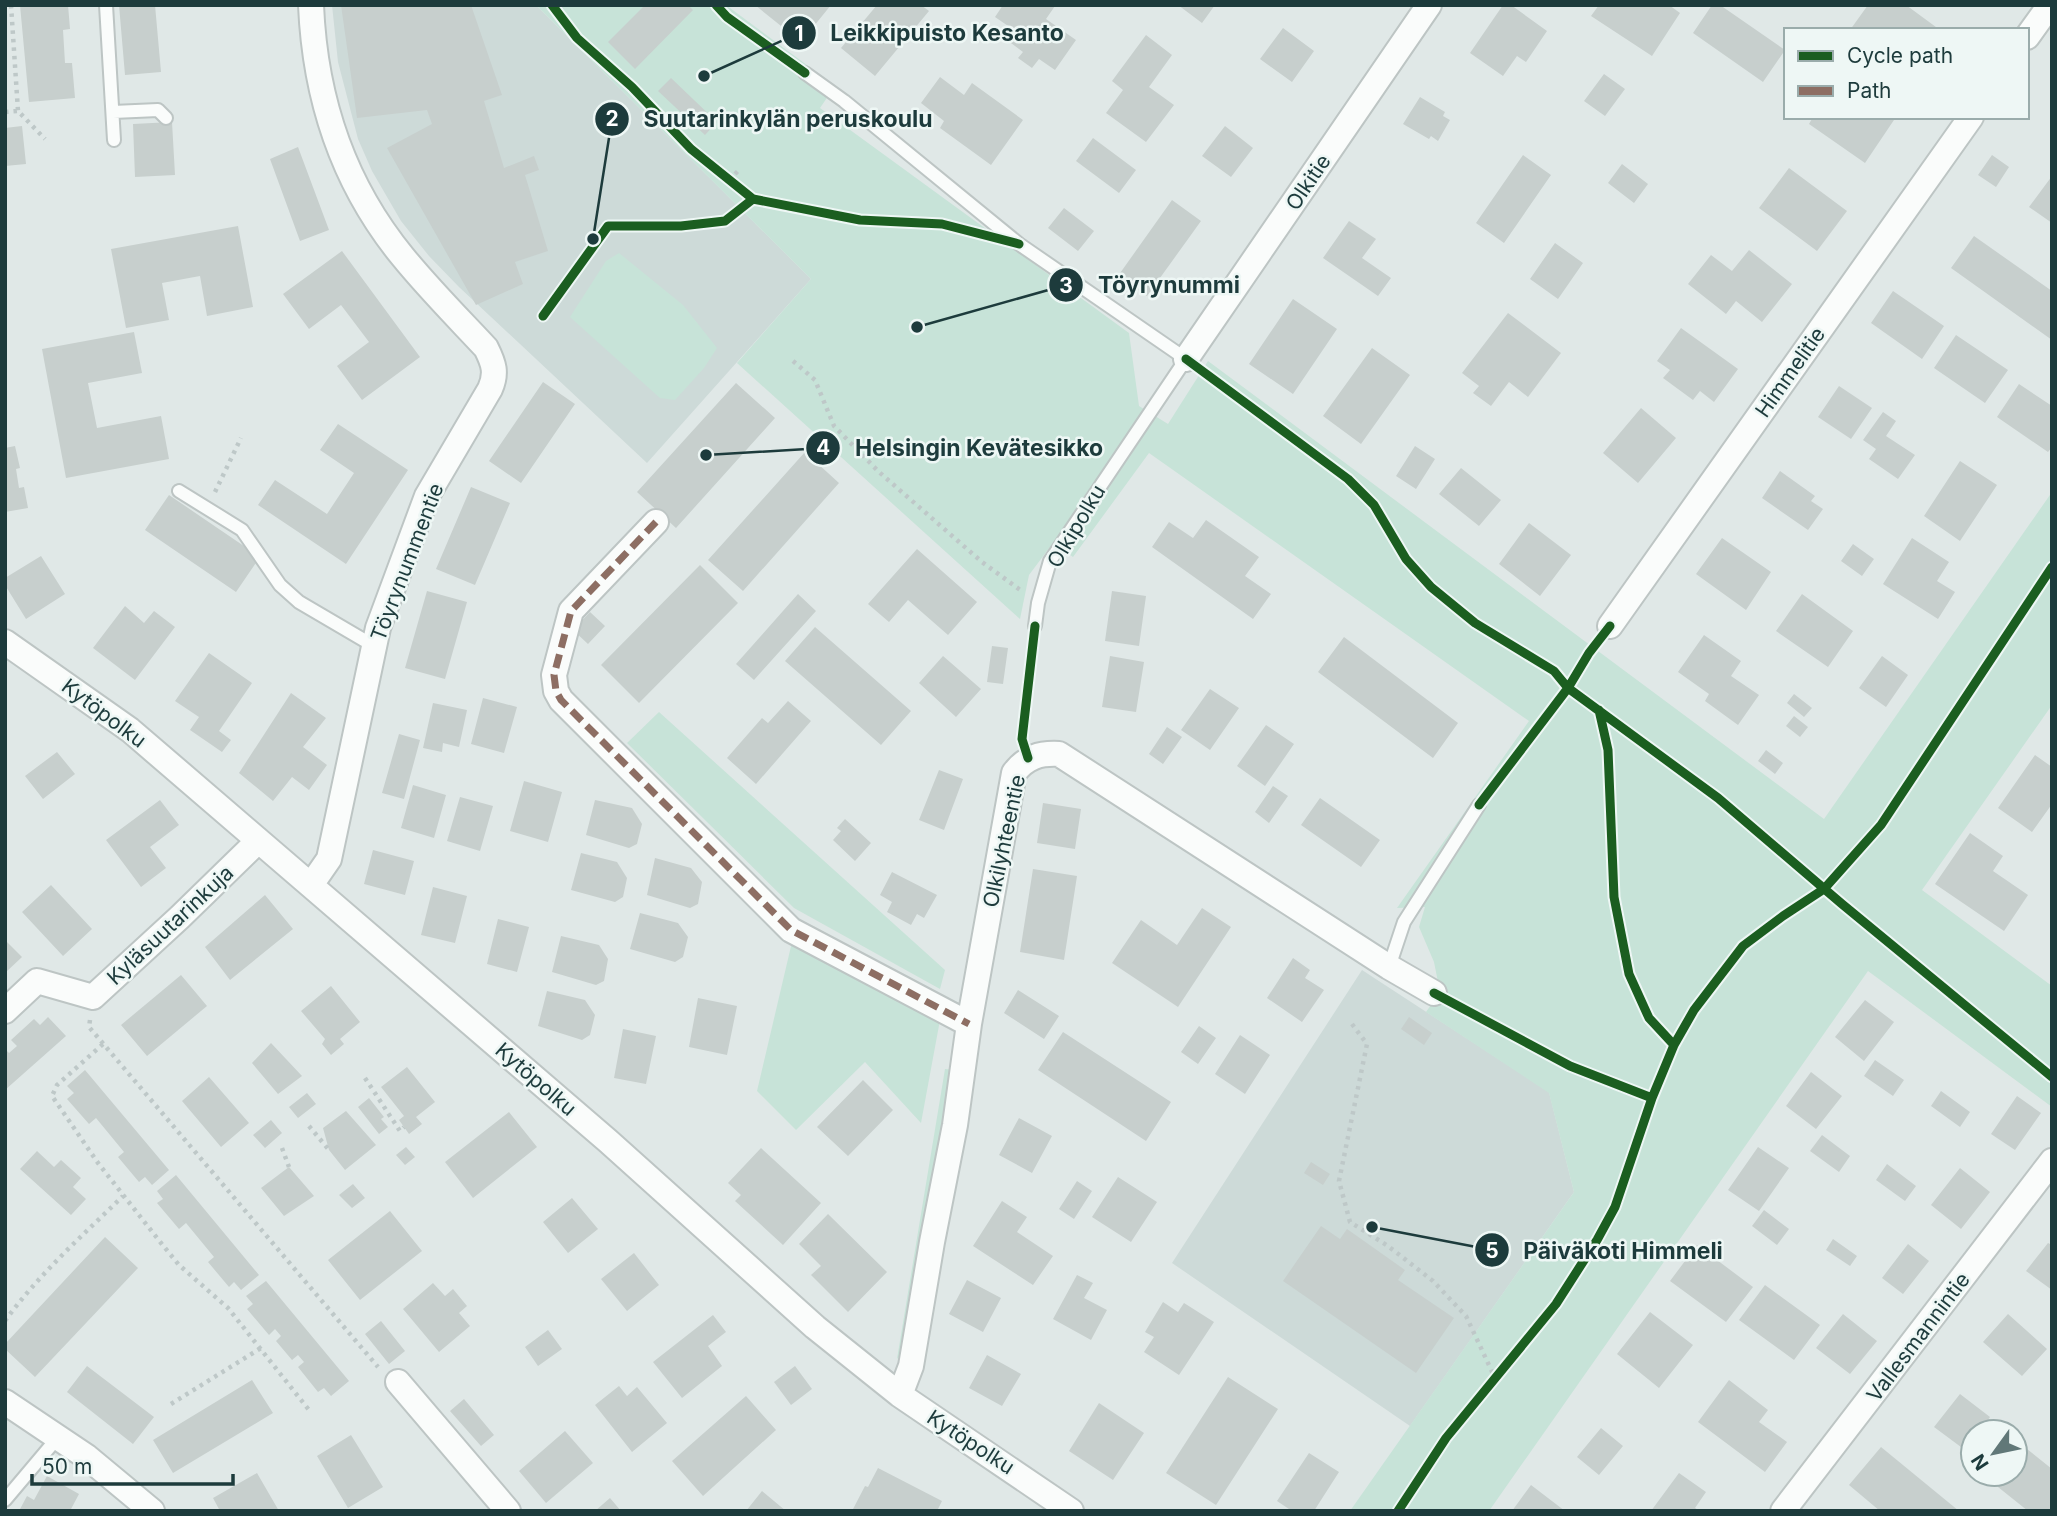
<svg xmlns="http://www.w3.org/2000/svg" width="2057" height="1516" font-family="Inter,sans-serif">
  <rect width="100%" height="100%" fill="#e0e8e7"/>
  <path fill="#cddad8" d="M332 5H536L811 279 647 463 459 287 429 256 401 221 372 171 358 139 338 62Z
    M1362 970 1549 1092 1574 1192 1410 1426 1172 1263Z"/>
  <path fill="#c7e3d8" d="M536 5H726L835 86 820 108 1129 333 1139 406 1168 424 1208 361 1824 819 2052 492V705L1922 890 2052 986V1107L1868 971 1489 1511H1350L1574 1192 1549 1093 1426 1012 1440 992 1434 962 1419 927 1425 907 1397 908 1529 721 1149 453 1073 557 1053 543 1029 575 1020 619 737 363 811 279Z
    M619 253 683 305 717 348 704 368 675 400 660 398 570 317 606 261Z
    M659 712 945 970 940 989 794 908 627 743Z
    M792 942 940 1020 921 1123 865 1062 796 1130 757 1091Z
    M945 1069 955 1070 905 1350 897 1359Z"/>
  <path fill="#c7cfcd" d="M20 5H68L70 29 63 30 65 63H72L75 98 29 102Z
    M119 5H155L161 72 125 75Z
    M341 5H471L502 95 484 101 504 168 534 156 539 170 525 175 548 251 515 262 523 284 476 305 387 148 432 124 427 110 357 118Z
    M645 5H688L693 10 635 69 608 42Z
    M755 5H831L801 42Z
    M877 5H921L929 11 875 76 841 48Z
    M1003 5 1055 6 1046 19 1076 40 1055 70 1039 59 1032 68 1018 58 1023 52 1007 40 1014 30 995 17Z
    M1178 5H1215L1202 23Z
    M1503 5H1511L1547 31 1526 62 1517 56 1503 76 1470 53Z
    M1599 5H1669L1680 13 1652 56 1591 16Z
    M1712 5H1720L1785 50 1763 82 1693 33Z
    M1868 5H1906L1940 30H1850Z
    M1283 28 1314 51 1292 82 1260 59Z
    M1146 35 1172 55 1149 87 1174 105 1146 142 1106 113 1123 90 1112 81Z
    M1604 74 1625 89 1605 116 1584 101Z
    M940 77 964 95 972 83 1023 120 991 165 940 128 944 121 921 103Z
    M671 78 717 122 705 135 658 91Z
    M1420 97 1445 112 1443 116 1450 120 1438 141 1431 136 1429 139 1403 124Z
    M1813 117H1896L1865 163 1809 124Z
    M172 122 175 175 135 177 133 124Z
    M22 126 26 164 5 166V128Z
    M1225 126 1253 148 1231 177 1202 156Z
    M1093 138 1136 170 1119 193 1076 161Z
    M298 147 329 230 300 241 270 159Z
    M1523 155 1551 175 1504 243 1476 223Z
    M1992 155 2009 167 1996 187 1978 175Z
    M1622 164 1648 184 1634 203 1608 183Z
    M1789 168 1847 211 1817 251 1759 208Z
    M2052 176V223L2029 207Z
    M1172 200 1201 221 1147 296 1118 276Z
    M1064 208 1094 231 1078 251 1048 228Z
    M1349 221 1376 239 1362 258 1391 278 1378 296 1323 258Z
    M238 226 253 307 207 316 200 276 162 283 169 320 126 328 111 249Z
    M1974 236 2052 291V340L1951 268Z
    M1555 243 1583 263 1558 299 1530 279Z
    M1749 250 1792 284 1762 322 1736 301 1726 314 1688 284 1711 255 1732 271Z
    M342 251 420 357 362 400 337 366 369 342 341 305 309 329 283 294Z
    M1893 291 1944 326 1922 359 1871 323Z
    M1293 299 1337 329 1293 394 1249 364Z
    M1508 313 1561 353 1528 397 1509 382 1491 406 1473 393 1479 386 1462 373Z
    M1681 328 1738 369 1714 402 1700 391 1693 400 1663 378 1670 370 1657 361Z
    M134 332 142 373 88 383 97 428 161 416 169 459 66 478 42 349Z
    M1956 335 2008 370 1985 403 1934 368Z
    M1372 348 1410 375 1361 444 1323 416Z
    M543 382 575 404 521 483 489 461Z
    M736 383 775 418 676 528 637 492Z
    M2019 384 2052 406V447L2048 452 1997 417Z
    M1839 386 1872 408 1851 439 1818 417Z
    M1641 408 1676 438 1638 483 1603 453Z
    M1883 412 1896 421 1886 436 1915 455 1898 479 1869 459 1876 449 1863 440Z
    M338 424 408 470 346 564 258 505 275 480 327 514 354 473 320 450Z
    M15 446 20 468 16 469 19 488 24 487 28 508 5 512V448Z
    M1415 446 1435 459 1416 489 1396 476Z
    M805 452 839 483 743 591 708 560Z
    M1960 461 1997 485 1960 541 1924 516Z
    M1461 468 1501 500 1479 526 1439 494Z
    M1780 471 1815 496 1811 501 1823 509 1808 530 1762 498Z
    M471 487 510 503 475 585 436 569Z
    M169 495 260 557 236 592 145 530Z
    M1206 520 1259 557 1245 576 1271 594 1253 619 1152 547 1169 522 1193 538Z
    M1529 523 1571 555 1540 596 1499 564Z
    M1722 538 1771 572 1746 610 1696 574Z
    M1912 538 1949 562 1937 581 1955 592 1938 619 1883 584Z
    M1853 544 1874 559 1862 576 1841 561Z
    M917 549 977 602 948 635 908 600 889 622 868 604Z
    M41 556 65 594 26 619 5 585V578Z
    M700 565 738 603 639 703 601 665Z
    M427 591 467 602 445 679 405 668Z
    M1112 591 1146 596 1139 646 1105 641Z
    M798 594 816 611 754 680 736 664Z
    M1802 594 1853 631 1828 667 1776 631Z
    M125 606 144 623 154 611 175 627 135 680 93 648Z
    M590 612 605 626 588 644 573 630Z
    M815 627 911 711 881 745 785 661Z
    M1704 635 1741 661 1731 676 1759 695 1738 725 1705 701 1709 694 1678 672Z
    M1344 637 1458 723 1433 758 1318 672Z
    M992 646 1008 648 1003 684 987 682Z
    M209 653 252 683 219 731 231 740 222 752 190 730 199 717 175 701Z
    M943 656 981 689 956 717 919 683Z
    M1110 656 1144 662 1136 712 1102 707Z
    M1882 656 1908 675 1886 707 1859 688Z
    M1210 689 1239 708 1210 750 1181 730Z
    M291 693 326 718 303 747 327 765 309 790 292 777 273 801 239 773Z
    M1794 694 1812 708 1804 717 1787 703Z
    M483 698 517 707 504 753 471 744Z
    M788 701 811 721 756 784 727 758 762 718 768 723Z
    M433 703 467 710 459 747 443 743 442 752 423 748Z
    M1794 716 1808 727 1800 737 1786 726Z
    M1266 725 1294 744 1265 786 1237 766Z
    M1167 727 1182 737 1163 764 1149 754Z
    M399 734 420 740 404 799 382 793Z
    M1766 750 1783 763 1775 774 1758 761Z
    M57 752 75 774 43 799 25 776Z
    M2035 755 2052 767V804L2032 832 1998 808Z
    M939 770 963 779 944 830 919 820Z
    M524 781 562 792 548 842 510 831Z
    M413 785 446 795 434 838 401 828Z
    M1273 786 1288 796 1269 823 1255 812Z
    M460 797 493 806 480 851 447 841Z
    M1320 798 1380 840 1361 867 1301 825Z
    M160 800 179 825 150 847 166 868 141 887 106 840Z
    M595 800 632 808 642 824 637 844 629 848 586 835Z
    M1043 803 1081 809 1075 849 1037 843Z
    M845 819 871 843 855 861 833 840 841 831 837 828Z
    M1970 833 2003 856 1993 871 2028 895 2004 931 1935 884Z
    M373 850 414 861 405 895 364 884Z
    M581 853 617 862 627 878 623 897 615 902 571 890Z
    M655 858 691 868 702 882 698 904 690 908 647 895Z
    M1033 869 1077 876 1064 960 1020 952Z
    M892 872 937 895 924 918 917 914 911 925 887 912 892 902 880 895Z
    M51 885 92 929 63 956 22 912Z
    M433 887 467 896 455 943 421 935Z
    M265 895 293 929 230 980 205 947Z
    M1202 908 1231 927 1178 1007 1112 963 1141 920 1177 945Z
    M640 913 678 923 688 937 683 957 675 962 630 949Z
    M498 919 529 927 517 972 487 964Z
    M561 936 599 945 608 959 604 981 596 985 552 972Z
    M5 940 22 957 5 973Z
    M1293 958 1310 970 1305 978 1324 990 1302 1022 1267 998Z
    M181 975 207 1006 147 1056 121 1025Z
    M331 986 360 1022 340 1039 344 1044 331 1055 322 1044 325 1039 301 1011Z
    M1018 990 1059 1016 1044 1039 1004 1013Z
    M547 991 585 1000 595 1015 590 1035 582 1040 538 1026Z
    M698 998 737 1006 727 1055 689 1047Z
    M1865 1000 1894 1022 1864 1061 1835 1037Z
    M48 1017 66 1036 5 1090V1049L9 1053 17 1046 11 1040 34 1019 40 1025Z
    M1409 1017 1432 1033 1424 1045 1401 1029Z
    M1199 1026 1216 1038 1198 1064 1181 1052Z
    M623 1029 656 1036 646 1084 614 1078Z
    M1063 1032 1171 1102 1146 1141 1038 1070Z
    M1240 1035 1270 1055 1245 1094 1215 1074Z
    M271 1043 302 1076 278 1094 252 1063Z
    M1875 1060 1904 1080 1893 1096 1864 1076Z
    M407 1067 435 1102 416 1117 422 1124 409 1134 399 1120 404 1116 381 1087Z
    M85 1070 169 1170 152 1185 145 1177 139 1182 118 1157 124 1152 96 1118 89 1124 67 1099 74 1093 67 1086Z
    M1811 1072 1842 1096 1816 1129 1786 1106Z
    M209 1077 249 1123 221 1147 182 1101Z
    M863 1080 893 1110 848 1156 817 1127Z
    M1941 1091 1970 1112 1960 1127 1931 1106Z
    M307 1093 316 1104 298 1118 289 1107Z
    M2017 1096 2041 1113 2015 1150 1991 1134Z
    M369 1098 384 1117 381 1119 388 1127 379 1134 358 1107Z
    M346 1111 376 1145 345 1170 329 1150 323 1128Z
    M509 1112 537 1147 473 1198 445 1162Z
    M1019 1118 1052 1136 1032 1173 999 1155Z
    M271 1120 282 1133 265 1148 253 1135Z
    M1822 1135 1850 1156 1839 1172 1810 1151Z
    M406 1147 415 1157 405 1165 396 1155Z
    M1758 1147 1789 1168 1759 1211 1728 1190Z
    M761 1148 821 1203 783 1245 735 1201 741 1195 728 1183Z
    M37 1151 54 1167 61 1160 81 1178 73 1187 86 1199 71 1215 20 1169Z
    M1311 1162 1330 1174 1323 1185 1304 1173Z
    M1887 1164 1916 1186 1905 1201 1876 1180Z
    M289 1167 314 1196 284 1216 261 1188Z
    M1960 1168 1990 1192 1961 1229 1931 1205Z
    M176 1175 259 1275 241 1290 234 1282 229 1287 208 1262 214 1257 186 1223 179 1229 157 1203 163 1199 157 1191Z
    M1118 1177 1157 1202 1131 1242 1092 1217Z
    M1077 1181 1092 1191 1074 1219 1059 1209Z
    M353 1184 365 1198 352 1208 339 1195Z
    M572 1198 598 1229 568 1253 543 1222Z
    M1002 1201 1027 1217 1017 1232 1053 1256 1033 1285 973 1246Z
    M1764 1210 1789 1229 1777 1245 1752 1226Z
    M390 1211 422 1251 360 1300 328 1260Z
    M828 1214 887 1272 848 1312 811 1275 821 1266 799 1244Z
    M1321 1226 1340 1239 1347 1229 1405 1270 1398 1280 1454 1318 1416 1373 1283 1281Z
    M105 1237 138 1268 35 1377 5 1349V1344Z
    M1833 1239 1857 1256 1850 1266 1826 1250Z
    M2048 1243 2052 1245V1290L2026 1271Z
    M1908 1244 1929 1261 1903 1294 1882 1278Z
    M1697 1245 1753 1287 1726 1322 1670 1281Z
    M634 1253 659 1285 627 1311 601 1279Z
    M1077 1275 1093 1283 1084 1298 1107 1310 1091 1340 1053 1319Z
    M967 1280 1001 1298 983 1332 949 1314Z
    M266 1281 349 1381 331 1396 324 1388 318 1392 298 1367 304 1362 298 1355 292 1360 276 1341 281 1336 275 1329 269 1335 247 1309 253 1304 246 1296Z
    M433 1283 445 1296 453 1289 467 1306 459 1313 470 1326 439 1352 403 1309Z
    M1765 1285 1820 1325 1794 1360 1739 1320Z
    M1163 1302 1178 1312 1184 1303 1214 1322 1179 1375 1144 1352 1154 1337 1145 1332Z
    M1650 1312 1693 1345 1659 1388 1617 1354Z
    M1843 1314 1877 1341 1850 1374 1816 1348Z
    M2008 1314 2047 1349 2022 1376 1983 1342Z
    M713 1315 726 1332 708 1346 722 1366 682 1398 653 1362Z
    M381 1321 405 1351 389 1364 365 1334Z
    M548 1330 562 1349 538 1366 525 1347Z
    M987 1355 1021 1374 1002 1406 969 1388Z
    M87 1366 154 1417 133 1444 67 1392Z
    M795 1366 812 1389 791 1405 774 1382Z
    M1228 1377 1278 1409 1216 1505 1166 1473Z
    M252 1380 273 1413 173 1473 153 1440Z
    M1729 1380 1768 1410 1759 1422 1787 1442 1765 1472 1698 1422Z
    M619 1386 627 1396 637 1387 667 1423 632 1452 595 1405Z
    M1960 1394 1990 1417 1979 1432H1973V1439L1965 1450 1934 1427Z
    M746 1396 776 1430 703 1496 672 1461Z
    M464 1399 494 1435 481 1446 450 1411Z
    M1099 1403 1144 1433 1113 1480 1069 1451Z
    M1601 1428 1623 1446 1599 1475 1577 1457Z
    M565 1431 593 1463 546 1503 519 1471Z
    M351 1435 383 1487 348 1508 317 1456Z
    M1881 1447 1959 1511H1880L1849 1485Z
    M2027 1449 2052 1469V1511H2028L1998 1487 2008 1474H2015V1465Z
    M1309 1453 1339 1472 1314 1511H1292L1277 1501Z
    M878 1468 942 1501 937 1511H852L865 1486 868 1487Z
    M257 1473 279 1511H220L213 1498Z
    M1679 1473 1706 1492 1695 1508 1700 1511H1651Z
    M47 1476 79 1494 70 1511H19L27 1496 34 1500Z
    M1531 1485 1565 1511H1512Z
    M762 1491 786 1511H746Z
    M610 1498 621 1511H595Z"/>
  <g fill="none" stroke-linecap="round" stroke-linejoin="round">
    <g stroke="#bdc5c4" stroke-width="16">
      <path id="service" d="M106 5 114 140
        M805 73 844 101 1019 244 1186 359 1050 561 1038 603 1035 626
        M113 112 158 110 166 118
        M179 491 242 530 280 585 299 602 374 646
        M1389 967 1404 922 1479 805
        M5 1500 59 1436"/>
    </g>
    <g stroke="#bdc5c4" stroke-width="28">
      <path id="minor" d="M2027 37 2050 5
        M1186 359 1429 5
        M656 522 571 611 554 675 556 691 561 700 791 930 969 1024
        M1610 626 1971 117
        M5 642 130 730 608 1141 815 1327 900 1395 1071 1511
        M311 885 329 859 378 628 427 496 490 389C497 373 494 364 486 348 458 318 429 289 403 257 343 184 315 99 311 5
        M5 1011 37 981 93 997 180 917 258 841
        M398 1382 508 1511
        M900 1395 911 1366 932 1242 955 1125 969 1024 1014 773C1026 757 1040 753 1059 754L1389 967 1434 993
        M5 1402 87 1457 152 1511
        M1783 1511 2052 1161"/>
    </g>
    <path stroke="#bec8c8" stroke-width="4.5" stroke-dasharray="3.5 5" stroke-linecap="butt" d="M11 5 18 111
      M5 112 18 111 45 139
      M729 180 738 171
      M793 361 815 380 834 426 879 472 982 562 1023 592
      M215 492 241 438
      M90 1020 89 1027 378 1367
      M1352 1024 1367 1044 1339 1181 1350 1222 1388 1246 1433 1281 1466 1316 1495 1378
      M103 1044 57 1085 52 1096 98 1163 161 1243 179 1265 228 1308 309 1410
      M365 1078 400 1131 404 1127
      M309 1126 329 1150
      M282 1148 289 1167
      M5 1321C38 1275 83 1235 123 1196
      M171 1404 261 1348"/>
    <use href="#service" stroke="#fafcfb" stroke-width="12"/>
    <use href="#minor" stroke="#fafcfb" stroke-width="24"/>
    <path stroke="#8d6e63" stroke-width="7" stroke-dasharray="14 7" stroke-linecap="butt" d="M656 522 571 611 554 675 556 691 561 700 791 930 969 1024"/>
    <g stroke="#eef7f5" stroke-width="13">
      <path id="cycleway" d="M552 5 577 38 632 87 691 149 753 199 860 220 942 224 1019 244
        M716 5 727 17 805 73
        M543 316 608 226H681L725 221 753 199
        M1186 359 1348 479 1374 505 1406 559 1431 587 1475 623 1554 671 1568 688 1718 798 1842 904 2052 1077
        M1599 710 1608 750 1614 897 1629 974 1649 1018 1674 1045
        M1028 758 1022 739 1035 626
        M1479 805 1568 688 1589 653 1610 626
        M1434 993 1570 1066 1652 1098
        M1398 1511 1446 1438 1556 1304 1597 1240 1615 1207 1652 1098 1674 1045 1694 1010 1743 946 1783 916 1824 889 1881 825 2052 567"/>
    </g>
    <use href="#cycleway" stroke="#1b5e20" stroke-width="9"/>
  </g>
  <g text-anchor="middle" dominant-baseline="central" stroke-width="5" stroke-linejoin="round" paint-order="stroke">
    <g font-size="21" fill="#1d3b3c" stroke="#eef7f5">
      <text transform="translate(1308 182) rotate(-56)">Olkitie</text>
      <text transform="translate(1790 372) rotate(-55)">Himmelitie</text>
      <text transform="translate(1076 526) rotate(-59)">Olkipolku</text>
      <text transform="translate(407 562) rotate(-69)">Töyrynummentie</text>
      <text transform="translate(104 713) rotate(37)">Kytöpolku</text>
      <text transform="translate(1004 841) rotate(-78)">Olkilyhteentie</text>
      <text transform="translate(170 925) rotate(-43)">Kyläsuutarinkuja</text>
      <text transform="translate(536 1079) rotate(41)">Kytöpolku</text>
      <text transform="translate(1918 1337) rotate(-53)">Vallesmannintie</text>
      <text transform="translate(971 1442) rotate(33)">Kytöpolku</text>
    </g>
  </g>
  <path fill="none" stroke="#1d3b3c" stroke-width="2.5" d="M704 76L799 33M593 239L612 119M917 327L1066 285M706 455L823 448M1372 1227L1492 1250"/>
  <g fill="#1d3b3c" stroke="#eef7f5" stroke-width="2.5">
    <circle cx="704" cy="76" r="7"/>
    <circle cx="593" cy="239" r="7"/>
    <circle cx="917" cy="327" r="7"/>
    <circle cx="706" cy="455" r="7"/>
    <circle cx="1372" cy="1227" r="7"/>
    <circle cx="799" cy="33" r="18"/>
    <circle cx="612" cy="119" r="18"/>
    <circle cx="1066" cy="285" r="18"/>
    <circle cx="823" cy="448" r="18"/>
    <circle cx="1492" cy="1250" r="18"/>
  </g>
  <g font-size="21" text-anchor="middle" font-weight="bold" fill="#fff">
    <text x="799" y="41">1</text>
    <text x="612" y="126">2</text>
    <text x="1066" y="293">3</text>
    <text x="823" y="455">4</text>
    <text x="1492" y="1258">5</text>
  </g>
  <g font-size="23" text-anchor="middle" font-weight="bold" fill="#1d3b3c" stroke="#eef7f5" stroke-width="5" stroke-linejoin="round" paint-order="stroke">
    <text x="947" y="41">Leikkipuisto Kesanto</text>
    <text x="788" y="127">Suutarinkylän peruskoulu</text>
    <text x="1169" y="293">Töyrynummi</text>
    <text x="979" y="456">Helsingin Kevätesikko</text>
    <text x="1623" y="1259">Päiväkoti Himmeli</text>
  </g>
  <rect width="2057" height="1516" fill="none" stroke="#1d3b3c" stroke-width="14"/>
  <rect x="1784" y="28" width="245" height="91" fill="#eef7f5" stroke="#9aacab" stroke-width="2"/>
  <rect x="1798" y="51" width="35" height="10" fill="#1b5e20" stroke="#9aacab" stroke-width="2"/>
  <text x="1847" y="63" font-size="21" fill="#1d3b3c">Cycle path</text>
  <rect x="1798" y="86" width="35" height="10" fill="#8d6e63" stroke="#9aacab" stroke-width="2"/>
  <text x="1847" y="98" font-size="21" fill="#1d3b3c">Path</text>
  <g transform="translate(1994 1453) rotate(237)"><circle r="33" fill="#eef7f5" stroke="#9aacab" stroke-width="2"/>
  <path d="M0-5L12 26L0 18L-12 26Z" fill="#617878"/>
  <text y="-10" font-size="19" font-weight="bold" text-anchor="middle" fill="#1d3b3c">N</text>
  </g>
  <path d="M32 1474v10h201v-10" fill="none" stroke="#1d3b3c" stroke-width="3.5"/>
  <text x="42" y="1474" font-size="21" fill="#1d3b3c" stroke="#eef7f5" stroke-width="5" paint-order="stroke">50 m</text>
</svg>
